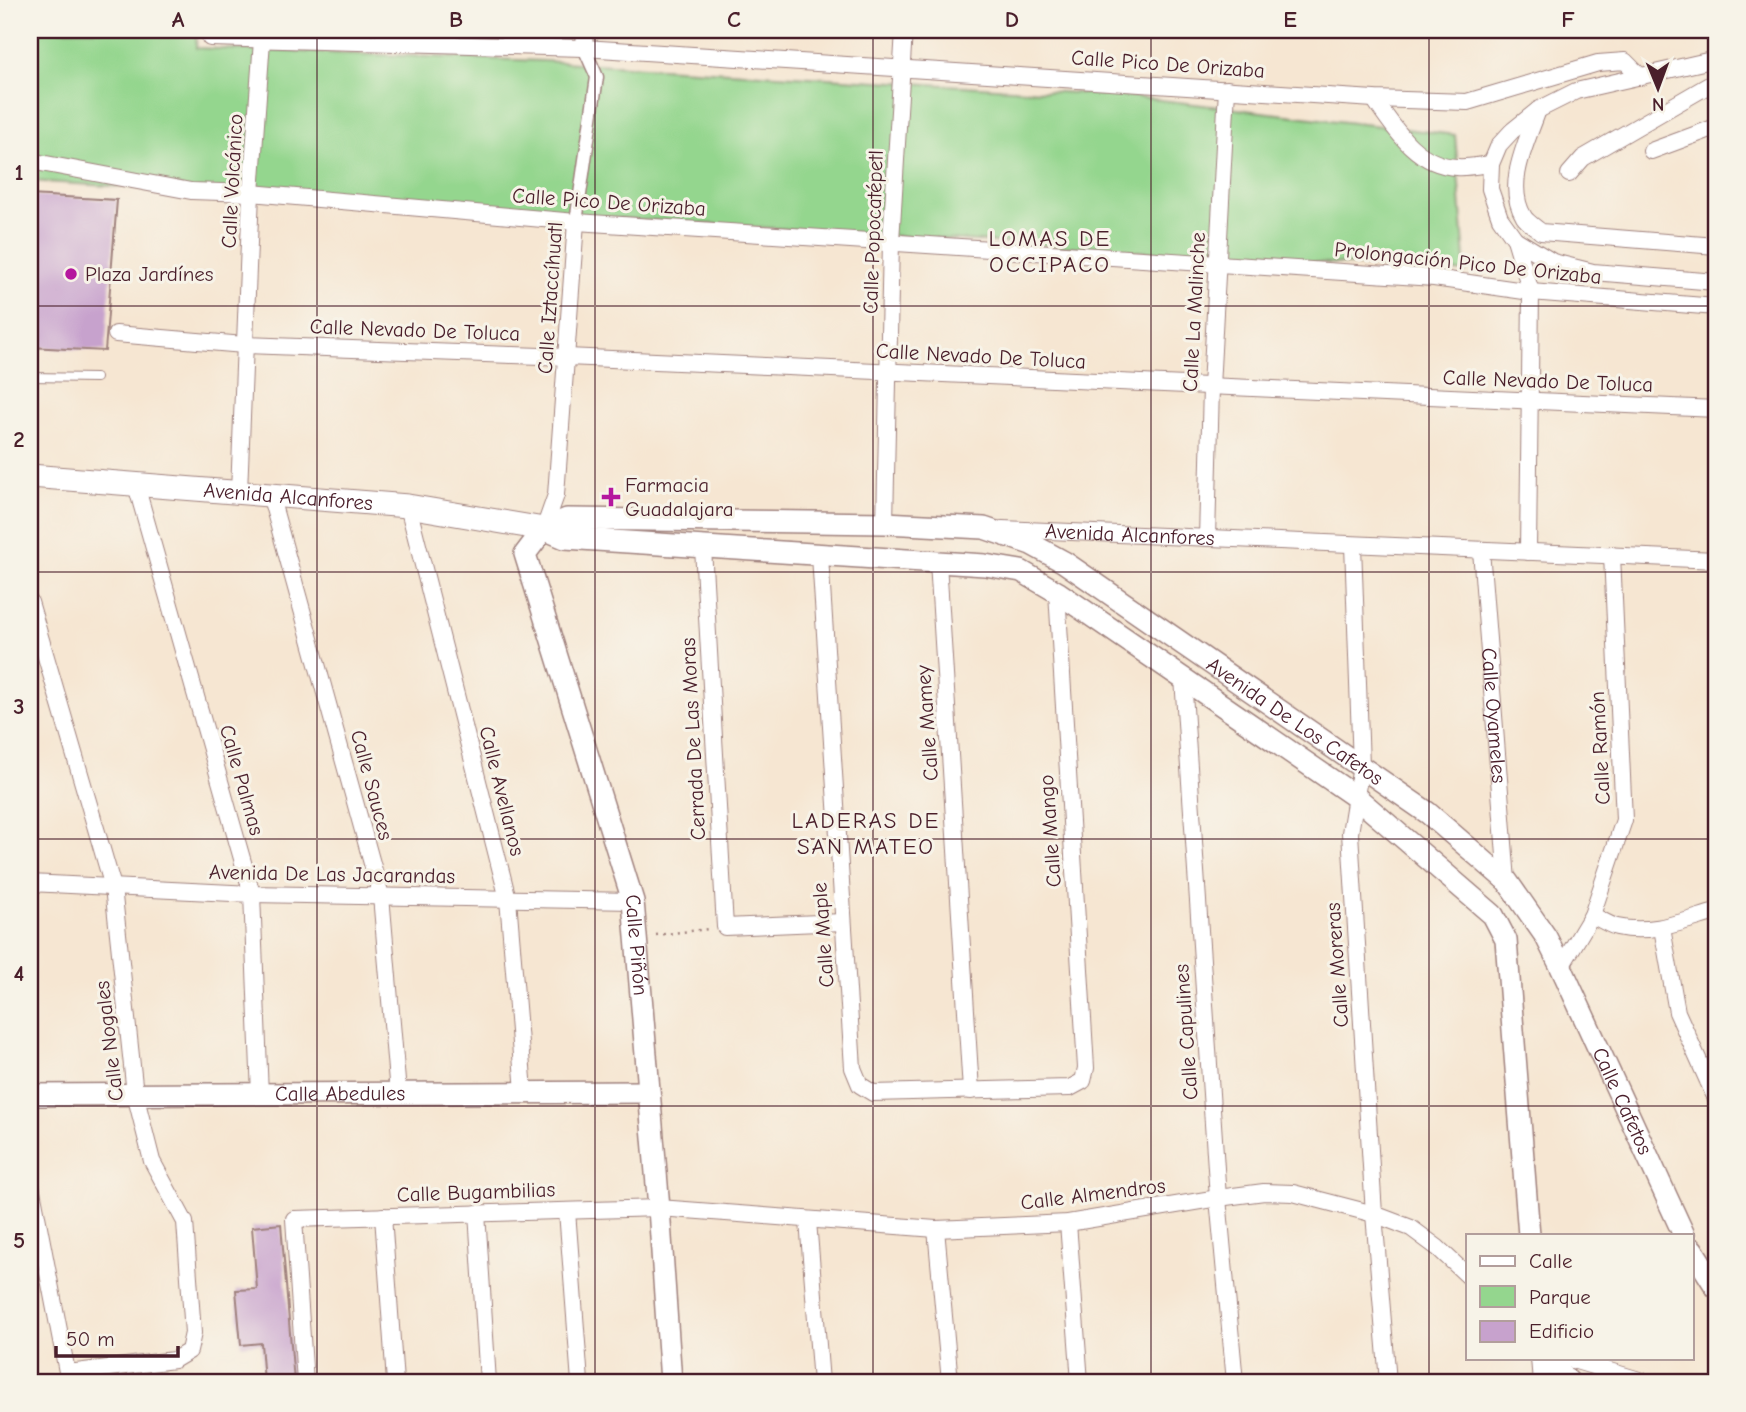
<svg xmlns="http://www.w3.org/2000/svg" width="1746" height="1412" font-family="'Comic Neue',sans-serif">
  <rect width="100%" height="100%" fill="#f7f3e8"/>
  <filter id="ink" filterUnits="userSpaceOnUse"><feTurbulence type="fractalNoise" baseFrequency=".0143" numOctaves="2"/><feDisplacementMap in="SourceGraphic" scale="14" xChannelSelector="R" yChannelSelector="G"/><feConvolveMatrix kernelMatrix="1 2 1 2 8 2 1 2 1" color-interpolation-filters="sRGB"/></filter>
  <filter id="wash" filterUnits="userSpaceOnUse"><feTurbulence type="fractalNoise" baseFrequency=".00686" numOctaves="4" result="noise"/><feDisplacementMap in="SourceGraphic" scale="28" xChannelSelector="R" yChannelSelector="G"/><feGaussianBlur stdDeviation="1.57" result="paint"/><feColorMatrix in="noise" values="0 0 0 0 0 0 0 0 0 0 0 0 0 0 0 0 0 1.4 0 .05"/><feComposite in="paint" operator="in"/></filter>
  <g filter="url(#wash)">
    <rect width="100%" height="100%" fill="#f6e6d2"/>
    <path fill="#94d68e" stroke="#6f7a5c" stroke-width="2" d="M30 30H197L196 48 544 61 1127 96 1455 135 1466 272 30 181Z"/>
    <g id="blocks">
      <path fill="#c7a2cd" d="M30 195 117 200 105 351 30 347Z
        M281 1224 294 1382H264L261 1343 241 1345 236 1290 257 1289 252 1227Z"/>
    </g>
  </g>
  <g filter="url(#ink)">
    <use href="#blocks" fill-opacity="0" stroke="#a0827e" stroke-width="2"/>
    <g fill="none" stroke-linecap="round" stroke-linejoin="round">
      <g stroke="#a0827e" stroke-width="10">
        <path id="service" d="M30 377 96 378"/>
      </g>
      <g stroke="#a0827e" stroke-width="15">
        <path id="pedestrian" d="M576 222 597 77 584 48"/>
      </g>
      <g stroke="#a0827e" stroke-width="18">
        <g id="minor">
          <path d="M210 38 584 48 1374 99 1467 102 1598 63 1625 61 1641 77"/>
          <path d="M584 48 585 30"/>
          <path d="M1374 99C1394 128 1417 166 1457 167 1468 168 1480 165 1491 164"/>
          <path d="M1538 110C1527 142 1504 184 1524 217 1528 223 1536 227 1541 232L1716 246"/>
          <path d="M1651 151 1716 127"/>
          <path d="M30 161 191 191 251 193 576 222 1434 278 1531 292 1716 307"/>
          <path d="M1569 174 1583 158 1716 81"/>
          <path d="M1515 239 1553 262 1593 272 1716 282"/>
          <path d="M116 334 244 345 567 357 1716 409"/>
          <path d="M136 485 252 894 260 1095"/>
          <path d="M239 492 251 193 262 40"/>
          <path d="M270 494 381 896 398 1093"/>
          <path d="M408 506 508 899 524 1091"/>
          <path d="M885 523 891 241 904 30"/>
          <path d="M544 529 556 495 576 222"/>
          <path id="s1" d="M1002 529 1716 560"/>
          <path d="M1207 538 1211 387 1227 89"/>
          <path d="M1353 545 1361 766 1350 833 1374 1214 1388 1382"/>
          <path d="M703 548 725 927 843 922"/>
          <path id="s2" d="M1481 550 1507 881"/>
          <path d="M1528 552 1531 292 1515 239 1500 218 1490 189 1491 164 1499 145 1512 131 1538 110 1576 91 1716 59"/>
          <path d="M820 556 853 1068 860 1085 873 1093 1070 1088 1083 1081 1086 1068 1057 592"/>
          <path d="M938 562 971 1091"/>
          <path d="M30 602 113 887 135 1094 152 1161 185 1222 193 1333 189 1351 174 1360 68 1373"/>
          <path d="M1183 678 1218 1198 1235 1382"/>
          <path d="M30 883 252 894 633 901"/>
          <path d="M1592 915C1600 919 1609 925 1617 927 1651 935 1684 921 1716 912"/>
          <path d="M1662 928 1677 1012 1716 1099"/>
          <path d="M1561 967 1592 915 1624 820 1612 555"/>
          <path d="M30 1180 69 1382"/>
          <path d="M567 1211 580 1382"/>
          <path d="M477 1213 488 1382"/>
          <path d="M383 1216 395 1382"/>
          <path d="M808 1221 821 1382"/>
          <path d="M1068 1223 1080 1382"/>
          <path d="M936 1229 950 1382"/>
          <path d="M1539 1358 1541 1382"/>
          <path d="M1566 1358 1646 1382"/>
          <path d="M305 1382 294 1219 659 1208 936 1229 1068 1223 1218 1198 1264 1192 1293 1193 1374 1214 1411 1228 1438 1248 1468 1276"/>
        </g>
      </g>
      <g stroke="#a0827e" stroke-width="24">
        <g id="tertiary">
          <path id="s3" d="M544 529 567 519 885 523 984 528 1031 544 1064 562 1428 813 1507 881 1546 937 1561 967 1684 1235"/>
          <path d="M544 529 565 538 985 565 1021 571 1057 592 1356 797 1493 915 1506 940 1529 1235"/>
          <path id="s4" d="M544 529 525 554 633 901 659 1208 671 1382"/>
          <path id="s5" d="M30 1095 649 1092"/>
          <path d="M1692 1249 1716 1287"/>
          <path d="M1546 1358 1569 1382"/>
        </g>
      </g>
      <g stroke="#a0827e" stroke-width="25">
        <g id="secondary">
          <path id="s6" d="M30 476 408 506 544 529"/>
        </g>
      </g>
      <path stroke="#a0827e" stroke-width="2.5" stroke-dasharray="2 5" stroke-linecap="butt" d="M656 935 708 929"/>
      <use href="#service" stroke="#fff" stroke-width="8"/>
      <use href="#pedestrian" stroke="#fff" stroke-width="12"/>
      <use href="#minor" stroke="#fff" stroke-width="16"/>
      <use href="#tertiary" stroke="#fff" stroke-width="21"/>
      <use href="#secondary" stroke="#fff" stroke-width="23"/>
    </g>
  </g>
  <path fill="none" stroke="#4a1f2b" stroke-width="2" stroke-opacity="0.55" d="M317 30V1382M595 30V1382M873 30V1382M1151 30V1382M1429 30V1382M30 306H1716M30 572H1716M30 839H1716M30 1106H1716"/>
  <g fill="#b5179e" stroke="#f7f3e8" stroke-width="2.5">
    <circle cx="71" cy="274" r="7"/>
    <path d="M607.5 486.5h7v7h7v7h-7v7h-7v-7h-7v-7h7z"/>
  </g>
  <g text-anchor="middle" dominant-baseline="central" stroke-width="6" stroke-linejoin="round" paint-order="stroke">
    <g font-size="21" fill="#4a1f2b" stroke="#f7f3e8">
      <text transform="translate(1168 64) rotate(4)">Calle Pico De Orizaba</text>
      <text transform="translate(232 181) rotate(-87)">Calle Volcánico</text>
      <text transform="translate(609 202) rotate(4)">Calle Pico De Orizaba</text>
      <text transform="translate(873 232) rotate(-88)">Calle Popocatépetl</text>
      <text transform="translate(1468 263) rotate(6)">Prolongación Pico De Orizaba</text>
      <text transform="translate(550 298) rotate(-86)">Calle Iztaccíhuatl</text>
      <text transform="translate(1194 312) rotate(-87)">Calle La Malinche</text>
      <text transform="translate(415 330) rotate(2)">Calle Nevado De Toluca</text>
      <text transform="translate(981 356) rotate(3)">Calle Nevado De Toluca</text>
      <text transform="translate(1548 381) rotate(2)">Calle Nevado De Toluca</text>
      <text stroke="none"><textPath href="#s6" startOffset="259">Avenida Alcanfores</textPath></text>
      <text stroke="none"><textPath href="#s1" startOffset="128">Avenida Alcanfores</textPath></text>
      <text stroke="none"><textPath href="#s2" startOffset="166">Calle Oyameles</textPath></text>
      <text stroke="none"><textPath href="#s3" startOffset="810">Avenida De Los Cafetos</textPath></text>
      <text transform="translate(927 723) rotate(-94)">Calle Mamey</text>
      <text transform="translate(693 739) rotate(-93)">Cerrada De Las Moras</text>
      <text transform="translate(1600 748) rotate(-93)">Calle Ramón</text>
      <text transform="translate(242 780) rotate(74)">Calle Palmas</text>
      <text transform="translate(372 785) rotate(75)">Calle Sauces</text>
      <text transform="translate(502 791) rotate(76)">Calle Avellanos</text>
      <text transform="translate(1050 831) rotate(-94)">Calle Mango</text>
      <text transform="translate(332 874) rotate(1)">Avenida De Las Jacarandas</text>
      <text transform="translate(823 935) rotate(-94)">Calle Maple</text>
      <text stroke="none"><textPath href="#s4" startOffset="439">Calle Piñón</textPath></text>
      <text transform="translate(1337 965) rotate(-94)">Calle Moreras</text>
      <text transform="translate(1186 1032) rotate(-94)">Calle Capulines</text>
      <text transform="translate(109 1041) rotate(-97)">Calle Nogales</text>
      <text stroke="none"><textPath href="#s5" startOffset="310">Calle Abedules</textPath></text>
      <text stroke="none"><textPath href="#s3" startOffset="1325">Calle Cafetos</textPath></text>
      <text transform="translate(476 1192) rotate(-2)">Calle Bugambilias</text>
      <text transform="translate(1093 1194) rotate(-7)">Calle Almendros</text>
    </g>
    <g font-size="21" fill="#4a1f2b" stroke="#f7f3e8" text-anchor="start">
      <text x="85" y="274">Plaza Jardínes</text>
      <text x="625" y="485">Farmacia<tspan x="625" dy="24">Guadalajara</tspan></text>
    </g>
    <g font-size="23" letter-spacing="2" fill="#4a1f2b" stroke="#f7f3e8">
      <text x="1050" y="238">LOMAS DE<tspan x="1050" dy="26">OCCIPACO</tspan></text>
      <text x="866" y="820">LADERAS DE<tspan x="866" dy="26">SAN MATEO</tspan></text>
    </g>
  </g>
  <rect width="1746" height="1412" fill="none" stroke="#f7f3e8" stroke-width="77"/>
  <rect x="1466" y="1234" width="228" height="126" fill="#f7f3e8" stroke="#b29e9c" stroke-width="2"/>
  <rect x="1480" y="1256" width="35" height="10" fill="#ffffff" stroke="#b29e9c" stroke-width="2"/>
  <text x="1529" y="1268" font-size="21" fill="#4a1f2b">Calle</text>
  <rect x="1480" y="1286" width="35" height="21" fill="#94d68e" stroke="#b29e9c" stroke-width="2"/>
  <text x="1529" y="1304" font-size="21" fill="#4a1f2b">Parque</text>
  <rect x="1480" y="1321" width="35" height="21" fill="#c7a2cd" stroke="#b29e9c" stroke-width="2"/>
  <text x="1529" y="1338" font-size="21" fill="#4a1f2b">Edificio</text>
  <g transform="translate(1658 88) rotate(179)" stroke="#f7f3e8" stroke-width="5" paint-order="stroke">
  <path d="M0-5L12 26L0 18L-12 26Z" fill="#4a1f2b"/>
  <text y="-10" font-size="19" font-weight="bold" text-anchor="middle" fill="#4a1f2b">N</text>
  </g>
  <path d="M56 1346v10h122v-10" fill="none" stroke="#4a1f2b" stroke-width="3.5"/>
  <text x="66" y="1346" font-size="21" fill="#4a1f2b" stroke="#f7f3e8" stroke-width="5" paint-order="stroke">50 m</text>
  <rect x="38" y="38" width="1670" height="1336" fill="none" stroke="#4a1f2b" stroke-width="2.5"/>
  <g font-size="23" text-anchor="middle" font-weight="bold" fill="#4a1f2b">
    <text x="178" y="27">A</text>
    <text x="456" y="27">B</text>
    <text x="734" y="27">C</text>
    <text x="1012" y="27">D</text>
    <text x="1290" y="27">E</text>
    <text x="1568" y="27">F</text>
    <text x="19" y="180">1</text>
    <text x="19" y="447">2</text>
    <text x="19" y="714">3</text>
    <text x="19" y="981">4</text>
    <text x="19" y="1248">5</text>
  </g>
</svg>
